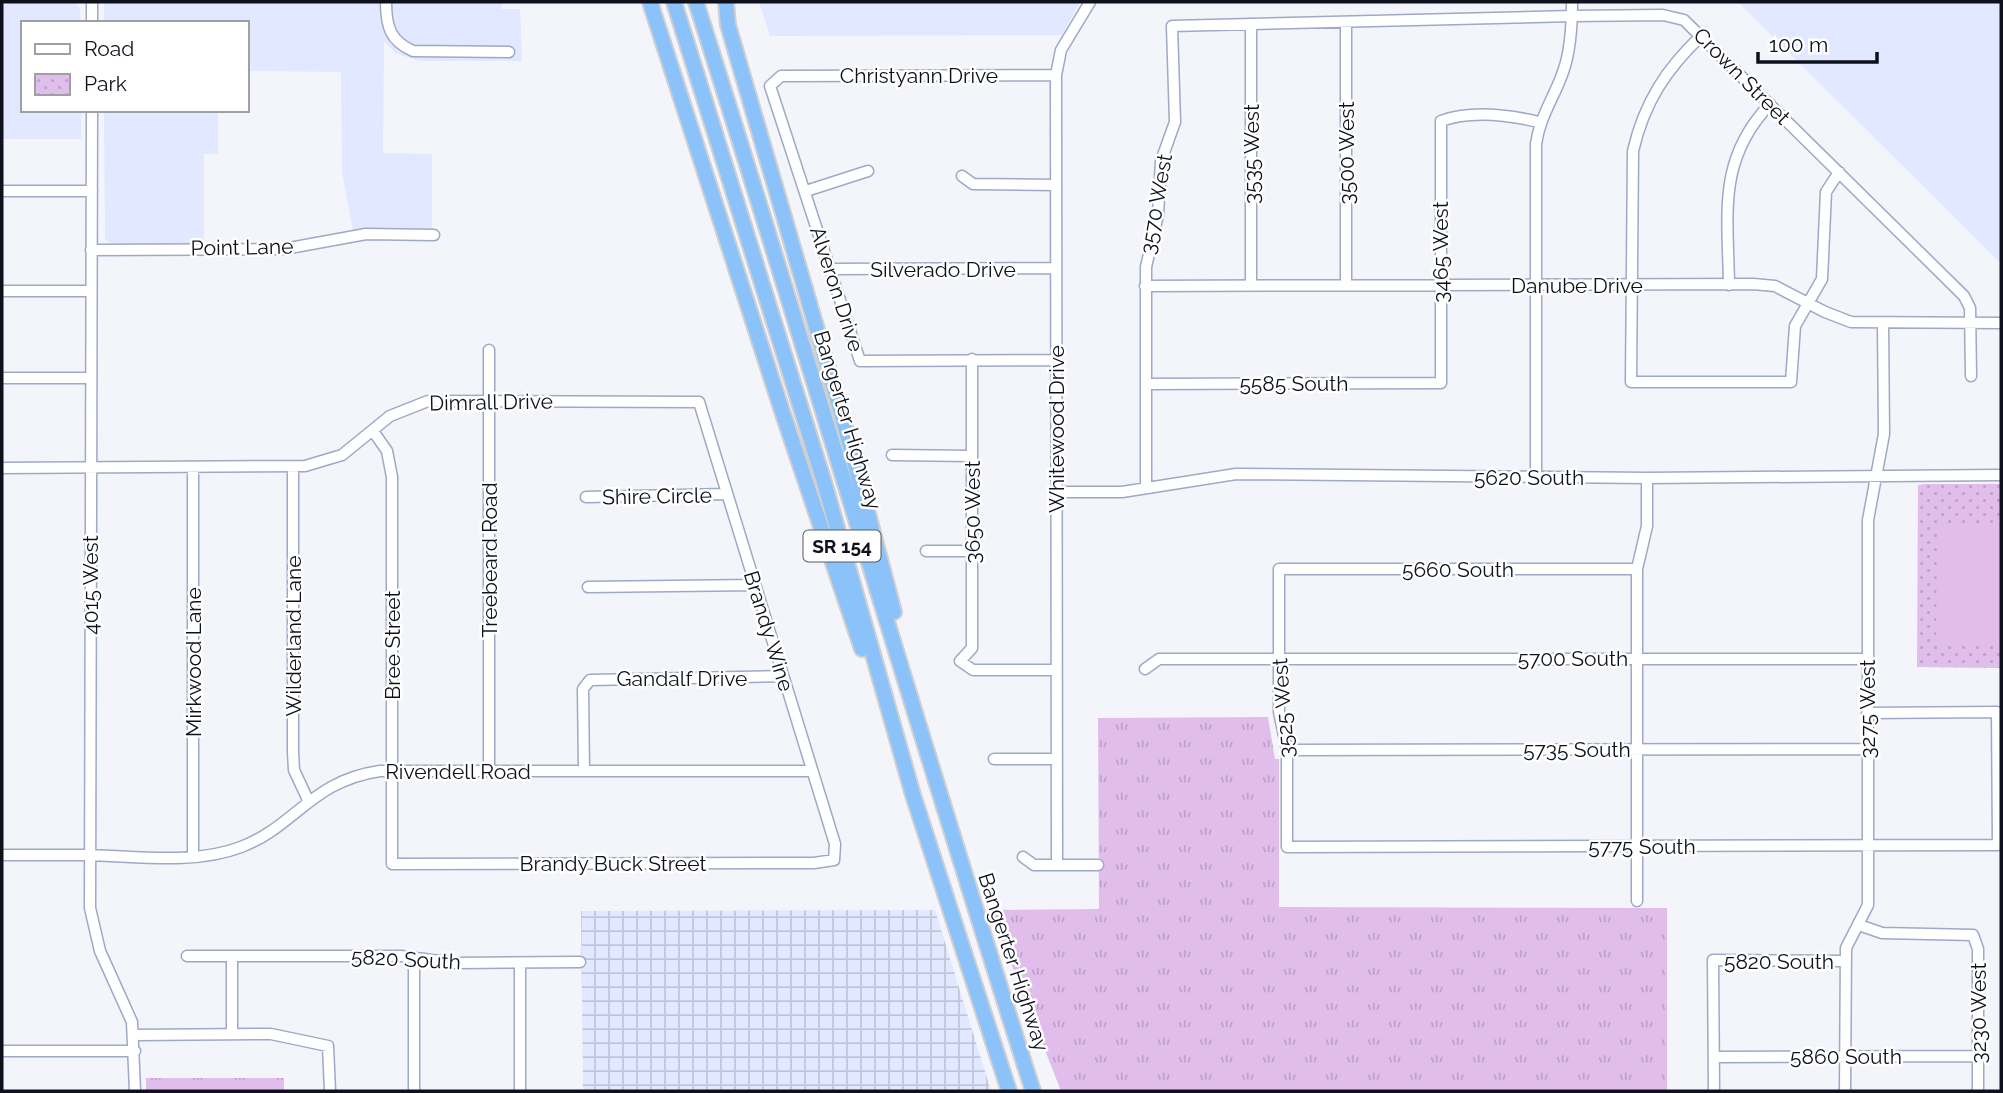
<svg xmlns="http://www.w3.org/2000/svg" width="2003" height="1093" font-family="Raleway,sans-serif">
  <defs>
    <pattern id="industrial-grid" width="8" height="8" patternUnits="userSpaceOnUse" patternTransform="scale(1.75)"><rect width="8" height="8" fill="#e1e8ff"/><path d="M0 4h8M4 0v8" fill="none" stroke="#c0c6da"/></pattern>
    <pattern id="grass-tufts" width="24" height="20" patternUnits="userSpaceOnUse" patternTransform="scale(1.75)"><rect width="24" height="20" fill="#e0bdeb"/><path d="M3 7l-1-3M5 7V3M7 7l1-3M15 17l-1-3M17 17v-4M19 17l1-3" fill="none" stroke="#bfa1c9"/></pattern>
    <pattern id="park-dots" width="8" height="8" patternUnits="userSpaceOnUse" patternTransform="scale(1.75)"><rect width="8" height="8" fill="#e0bdeb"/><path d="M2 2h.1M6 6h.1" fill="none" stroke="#bfa1c9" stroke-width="1.8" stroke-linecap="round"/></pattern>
  </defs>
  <rect width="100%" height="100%" fill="#f3f5fb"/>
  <path fill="#e1e8ff" d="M22 2H76L80 9 81 23H23V110H81V139H2V5Z
    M104 2H503L501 9H520L522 61H420L395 53 384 41 383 153 432 154V229L353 231 342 171 341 72 247 71V23H104Z
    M759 2H1080L1062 35 770 36Z
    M1738 2H2001V264Z
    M104 110H218V154H204V244L111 243 105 240Z"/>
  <path fill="url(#industrial-grid)" d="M935 910 991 1091H583L581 911Z"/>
  <path fill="url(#grass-tufts)" d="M1268 717 1275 759H1279V907L1667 908V1091H1061L990 910 1099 909 1098 718Z
    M146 1078H284V1091H146Z"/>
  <path fill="url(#park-dots)" d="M1925 484H2001V668L1917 667 1918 485Z"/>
  <path fill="#e0bdeb" d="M1937 527H2001V645H1936Z"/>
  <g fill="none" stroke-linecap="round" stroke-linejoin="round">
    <g stroke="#9fa8c5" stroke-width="13">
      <path id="minor" d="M92 2V23
        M386 2C386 26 390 41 413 51L509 52
        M1346 22V285
        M1251 24V284
        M1702 35C1666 69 1644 103 1633 151L1631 382H1791L1795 326 1822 279 1826 192 1839 172
        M92 110 90 908 100 951 132 1022 135 1091
        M962 176 973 184 1055 185
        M2 191H92
        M806 191 868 171
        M91 250 284 249 366 234 434 235
        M830 269 1056 268
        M1729 285C1728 213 1717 160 1770 104
        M1145 286 1753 284 1775 286 1825 312 1851 322 2001 323
        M2 291H91
        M489 350V771
        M972 359V648L960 661 973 670H1056
        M1056 360 860 361 770 86 781 76 1056 75
        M2 378H91
        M1146 384 1441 383V121C1471 110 1509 115 1539 122
        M892 455 972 456
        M193 467V857
        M293 467V752L294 770 308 800
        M2 468 305 466 342 455 390 416 428 401 699 402 835 844 834 860 814 863 392 864V477L387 451 373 431
        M1536 477V144C1540 116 1554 98 1563 72 1571 50 1572 25 1572 2
        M1146 488V267L1158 215 1161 161 1175 122 1172 26 1572 16 1663 15 1684 20 1964 296 1970 308 1971 376
        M1057 492H1122L1236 474 1647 478 2001 475
        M586 497 727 494
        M926 551H971
        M1637 569H1279V712L1287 750V847L1998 845 1997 712 1867 713
        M588 587 755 585
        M1145 669 1159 659H1867
        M1287 750 1867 749
        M994 759H1056
        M584 771 583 689 590 680 783 676
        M2 855C30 855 59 855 87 855 137 856 194 865 241 847 296 826 311 781 380 771H812
        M1023 857 1034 865H1098
        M1057 865 1056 75 1061 50 1090 2
        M1637 901V569L1647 526V478
        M1859 925 1882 933 1973 935 1978 949V1091
        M187 956H401L455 963 580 962
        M232 956V1034
        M414 957V1091
        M520 963V1091
        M134 1035 271 1034 328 1046 330 1091
        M2 1051H135
        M1714 1057 1978 1056
        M1714 1091 1713 960 1845 961
        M1845 1091 1846 948 1868 905V520L1884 434 1883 323"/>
    </g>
    <g stroke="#cfcfd1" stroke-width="18">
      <path id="highway" d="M650 2 782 411 862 649
        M674 2 824 482 913 795 1009 1091
        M696 2C811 364 917 729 1033 1091
        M726 2 728 25 841 412 894 612"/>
    </g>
    <use href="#minor" stroke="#fff" stroke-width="10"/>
    <use href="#highway" stroke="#8ac2f9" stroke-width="14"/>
  </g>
  <g text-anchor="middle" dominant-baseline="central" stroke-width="5" stroke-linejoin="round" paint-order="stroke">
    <rect fill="#fff" stroke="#56585f" stroke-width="2" x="803.5" y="530.5" width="77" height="31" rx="5"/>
    <g font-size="19" font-weight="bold" fill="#0e111b">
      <text x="842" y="546">SR 154</text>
    </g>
    <g font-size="21" fill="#0e111b" stroke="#fff">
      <text x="919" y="75">Christyann Drive</text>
      <text transform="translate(1742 76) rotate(45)">Crown Street</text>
      <text transform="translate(1346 153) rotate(-90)">3500 West</text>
      <text transform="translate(1251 154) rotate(-90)">3535 West</text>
      <text transform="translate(1156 204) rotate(-80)">3570 West</text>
      <text transform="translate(242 247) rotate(-1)">Point Lane</text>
      <text transform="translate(1440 252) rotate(-90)">3465 West</text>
      <text x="943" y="269">Silverado Drive</text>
      <text x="1577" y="285">Danube Drive</text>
      <text transform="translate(837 289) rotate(72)">Alveron Drive</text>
      <text x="1294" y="383">5585 South</text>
      <text transform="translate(491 402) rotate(-1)">Dimrall Drive</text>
      <text transform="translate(848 420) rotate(73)">Bangerter Highway</text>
      <text transform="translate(1056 429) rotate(-90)">Whitewood Drive</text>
      <text x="1529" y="477">5620 South</text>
      <text transform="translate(657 496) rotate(-1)">Shire Circle</text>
      <text transform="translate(972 512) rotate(-90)">3650 West</text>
      <text transform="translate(489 560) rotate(-90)">Treebeard Road</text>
      <text x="1458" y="569">5660 South</text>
      <text transform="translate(90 585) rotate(-90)">4015 West</text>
      <text transform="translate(769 631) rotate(73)">Brandy Wine</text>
      <text transform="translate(293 636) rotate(-90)">Wilderland Lane</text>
      <text transform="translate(392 645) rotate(-90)">Bree Street</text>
      <text x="1573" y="658">5700 South</text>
      <text transform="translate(193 662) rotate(-90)">Mirkwood Lane</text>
      <text x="682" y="678">Gandalf Drive</text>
      <text transform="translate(1283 708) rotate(-94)">3525 West</text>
      <text transform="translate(1867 709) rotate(-90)">3275 West</text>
      <text x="1577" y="749">5735 South</text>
      <text x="458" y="771">Rivendell Road</text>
      <text x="1642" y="846">5775 South</text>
      <text x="613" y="863">Brandy Buck Street</text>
      <text transform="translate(406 959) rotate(3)">5820 South</text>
      <text x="1779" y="961">5820 South</text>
      <text transform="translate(1014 962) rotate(72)">Bangerter Highway</text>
      <text transform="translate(1978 1013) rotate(-90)">3230 West</text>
      <text x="1846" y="1056">5860 South</text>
    </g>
  </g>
  <rect width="2003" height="1093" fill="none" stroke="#0e111b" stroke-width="7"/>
  <rect x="21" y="21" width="228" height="91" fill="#ffffff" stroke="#9fa0a4" stroke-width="2"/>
  <rect x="35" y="44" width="35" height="10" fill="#ffffff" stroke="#9fa0a4" stroke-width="2"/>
  <text x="84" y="56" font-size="21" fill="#0e111b">Road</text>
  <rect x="35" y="74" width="35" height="21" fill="url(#park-dots)" stroke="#9fa0a4" stroke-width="2"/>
  <text x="84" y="91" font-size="21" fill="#0e111b">Park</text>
  <path d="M1758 52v10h119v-10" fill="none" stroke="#0e111b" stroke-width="3.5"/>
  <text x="1769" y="52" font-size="21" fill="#0e111b" stroke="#ffffff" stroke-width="5" paint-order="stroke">100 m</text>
</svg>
